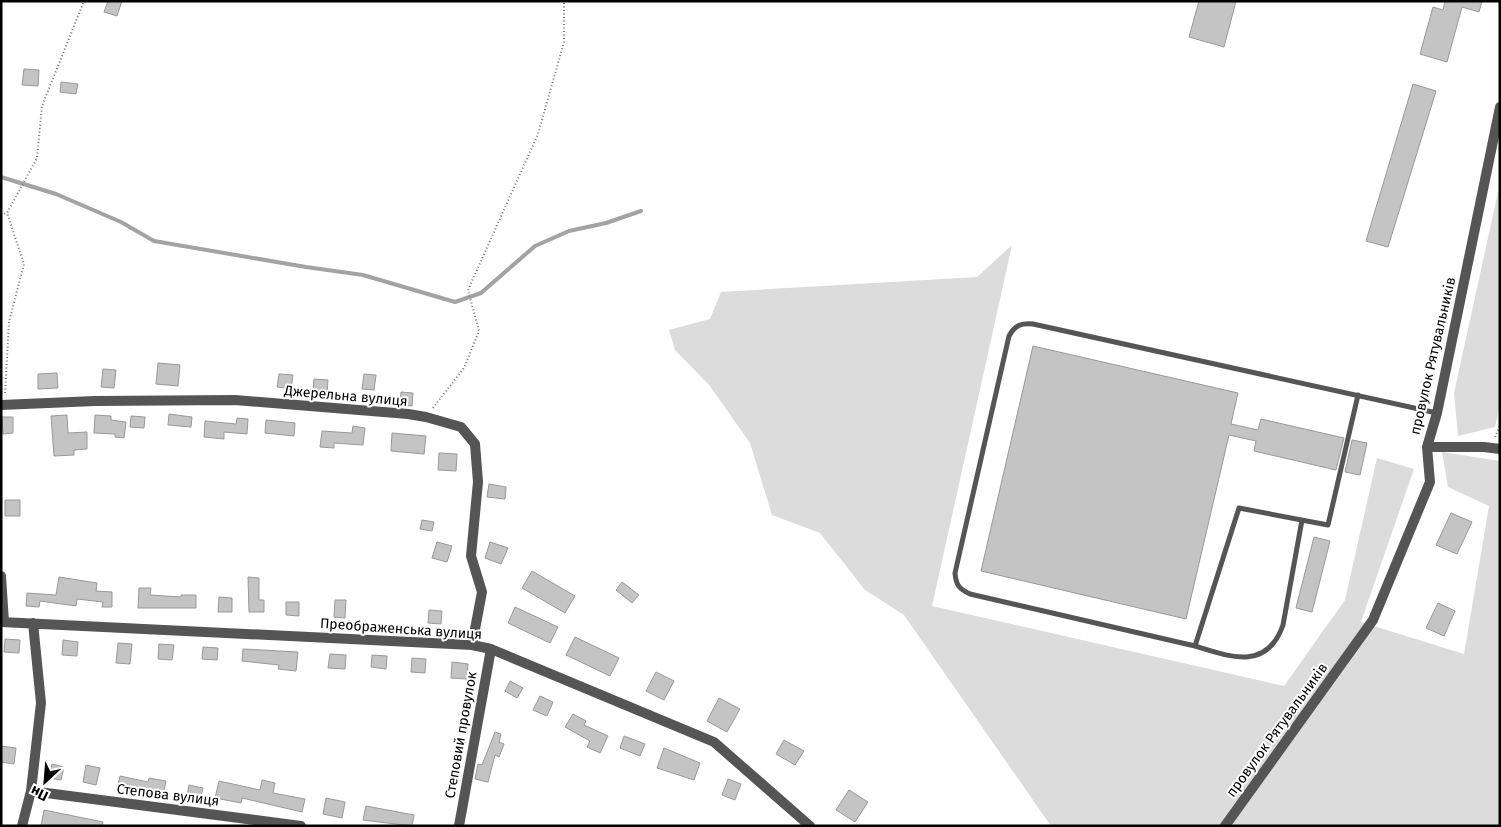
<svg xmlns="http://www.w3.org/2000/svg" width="1501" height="827" font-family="'Fira Sans',sans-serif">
  <rect width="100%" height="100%" fill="#fff"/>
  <path fill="#dcdcdc" d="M1500 183V406L1495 427 1458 436 1454 393Z
    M1012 245 932 606 1284 686 1345 600 1377 458 1414 469 1361 622 1464 654 1489 506 1448 487 1442 452 1500 461V826H1051L904 615 865 590 820 533 772 515 750 443 710 386 675 350 669 330 710 319 721 292 977 277Z"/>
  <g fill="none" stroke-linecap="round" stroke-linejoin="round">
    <path stroke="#a3a3a3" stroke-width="4" d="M1 177 56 194 121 222 154 241 306 267 363 275 455 302 481 293 535 246 569 231 606 223 641 211"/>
  </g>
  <path fill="#c4c4c4" stroke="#999" d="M108 1H122L117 16 104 12Z
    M1199 1H1236L1224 47 1189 37Z
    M1445 1H1482L1479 12 1462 7 1447 62 1420 54 1433 7 1443 10Z
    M24 69 39 70 38 86 22 85Z
    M61 82 78 84 76 94 60 92Z
    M1413 84 1436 91 1388 247 1366 241Z
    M1033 346 1238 393 1231 424 1258 430 1261 419 1344 438 1336 470 1254 451 1256 441 1229 435 1186 619 981 571Z
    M158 363 180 365 178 386 156 384Z
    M103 369 116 370 114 388 101 387Z
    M57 373 58 388 38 389V374Z
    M279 374 293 375 291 389 277 387Z
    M364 374 376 375 374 390 362 389Z
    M314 379 328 380 327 394 313 392Z
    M401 392 413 393 412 406 400 405Z
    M169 414 192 417 191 427 168 425Z
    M67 415 68 433 87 432V449L74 450V455L54 456 51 416Z
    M95 415 111 416V420L126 422 124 438 115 437V434L94 433Z
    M131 416 145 417 144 428 130 427Z
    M2 417H13V433L3 434Z
    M237 418 248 419 247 434 224 432V439L204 437 205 421 236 424Z
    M266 420 295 423 294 436 265 433Z
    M353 426 365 428 363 445 334 443V448L320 447 322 431 352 433Z
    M392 433 426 436 424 454 391 451Z
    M1352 440 1367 443 1360 475 1345 472Z
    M439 453 457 454 456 471 438 470Z
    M489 484 506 487 505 499 487 497Z
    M5 500H20V516H5Z
    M1451 513 1472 522 1457 554 1436 545Z
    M422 520 434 522 432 531 420 529Z
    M1314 537 1330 541 1312 612 1296 608Z
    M437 542 452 546 447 562 432 558Z
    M490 542 508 548 501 564 485 558Z
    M532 571 575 596 565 613 522 588Z
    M59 577 97 583 96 591 112 592V607H102L103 602 77 599 76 606 40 601 39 607 26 606 27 593 56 595Z
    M248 577 259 578V600H264V612H249Z
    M622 582 639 595 632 603 616 590Z
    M139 588H151L150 595 181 597V595H196V608H138Z
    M219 597 232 598V612H218Z
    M335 600H346L345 618 334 617Z
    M286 602H299V616L286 615Z
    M1438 603 1455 611 1444 636 1426 628Z
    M515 607 558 627 550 643 508 623Z
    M429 610 442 611 441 624 428 623Z
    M575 637 619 658 610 676 566 655Z
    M5 639 20 640 19 653 4 652Z
    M63 640 78 642 77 656 62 655Z
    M118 643 132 644 130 664 116 663Z
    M159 644 174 645 172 660 158 659Z
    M203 647 218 648 217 660 202 659Z
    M243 649 298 652 296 671 278 669 279 665 242 661Z
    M330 654 346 655 345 669 328 668Z
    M372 655 387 656 386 669 371 667Z
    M412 658 426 659 425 673 411 672Z
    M452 662 468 664 467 679 451 678Z
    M656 672 674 681 664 700 646 691Z
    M510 681 523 688 517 698 505 691Z
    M540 696 553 702 547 716 533 710Z
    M719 698 740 709 727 732 707 721Z
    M573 714 586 721 584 725 608 736 600 753 587 747 590 741 565 727Z
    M495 732 501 734 499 742 504 744 499 757 495 755 488 782 475 779 478 764 482 765Z
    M624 736 645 744 640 756 620 748Z
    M784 740 804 751 795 765 776 754Z
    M1 746 16 748 14 764 1 762Z
    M664 748 700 763 694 780 657 768Z
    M52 764 64 767 61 780 49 778Z
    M86 765 100 768 96 785 83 782Z
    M120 776 148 782 149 778 166 781 163 796 118 785Z
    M728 779 741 784 735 800 722 795Z
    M262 780 275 783 273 793 305 799 302 812 242 798 241 803 215 798 219 781 260 790Z
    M189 785 203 788 200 799 187 796Z
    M849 790 868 802 855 822 836 810Z
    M326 798 345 802 342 818 323 814Z
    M366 806 414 815 412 826 363 820Z
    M44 810 103 822 102 826H41Z"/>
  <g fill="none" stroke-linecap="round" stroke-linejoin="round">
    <path stroke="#777" stroke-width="2" stroke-dasharray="1 2.5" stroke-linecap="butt" d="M1 215 7 213 37 158 42 106 84 1
      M5 393 9 322 24 264 7 213
      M433 408 464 368 479 331 468 290 538 134 564 42V1
      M1495 437 1500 425"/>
    <path stroke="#555" stroke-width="5" d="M1358 395 1328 525 1239 508 1195 646 970 594C959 589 956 585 955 573L1009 336C1015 325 1021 323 1033 324L1437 413
      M1195 646C1230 657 1267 671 1283 625L1302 520"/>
    <path stroke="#555" stroke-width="10" d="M1 405 95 401 235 400 408 414 426 417 461 427 475 444 478 482 471 556 482 592 472 645
      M1427 447H1484L1500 449
      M1 576 4 622
      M1 622 472 645 491 649 714 742 810 826
      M31 791 301 826
      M22 826 31 791 41 703 33 623
      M459 826 491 649
      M1225 826 1373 620 1430 482 1427 447 1437 413 1500 107"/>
  </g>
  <g text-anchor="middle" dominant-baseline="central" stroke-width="4" stroke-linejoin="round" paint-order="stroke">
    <g font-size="14" fill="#000" stroke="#fff">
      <text transform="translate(1433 356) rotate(-77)">провулок Рятувальників</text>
      <text transform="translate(346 396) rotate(5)">Джерельна вулиця</text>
      <text transform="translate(401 629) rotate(4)">Преображенська вулиця</text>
      <text transform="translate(1277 730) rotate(-54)">провулок Рятувальників</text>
      <text transform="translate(461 735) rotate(-80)">Степовий провулок</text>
      <text transform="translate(168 795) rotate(7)">Степова вулиця</text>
    </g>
  </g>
  <rect width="1501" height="827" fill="none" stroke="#000000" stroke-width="5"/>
  <g transform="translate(45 782) rotate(206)" stroke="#ffffff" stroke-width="4" paint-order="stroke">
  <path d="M0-4L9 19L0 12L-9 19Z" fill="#000000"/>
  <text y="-8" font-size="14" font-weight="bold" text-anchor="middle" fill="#000000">Пн</text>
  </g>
</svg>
